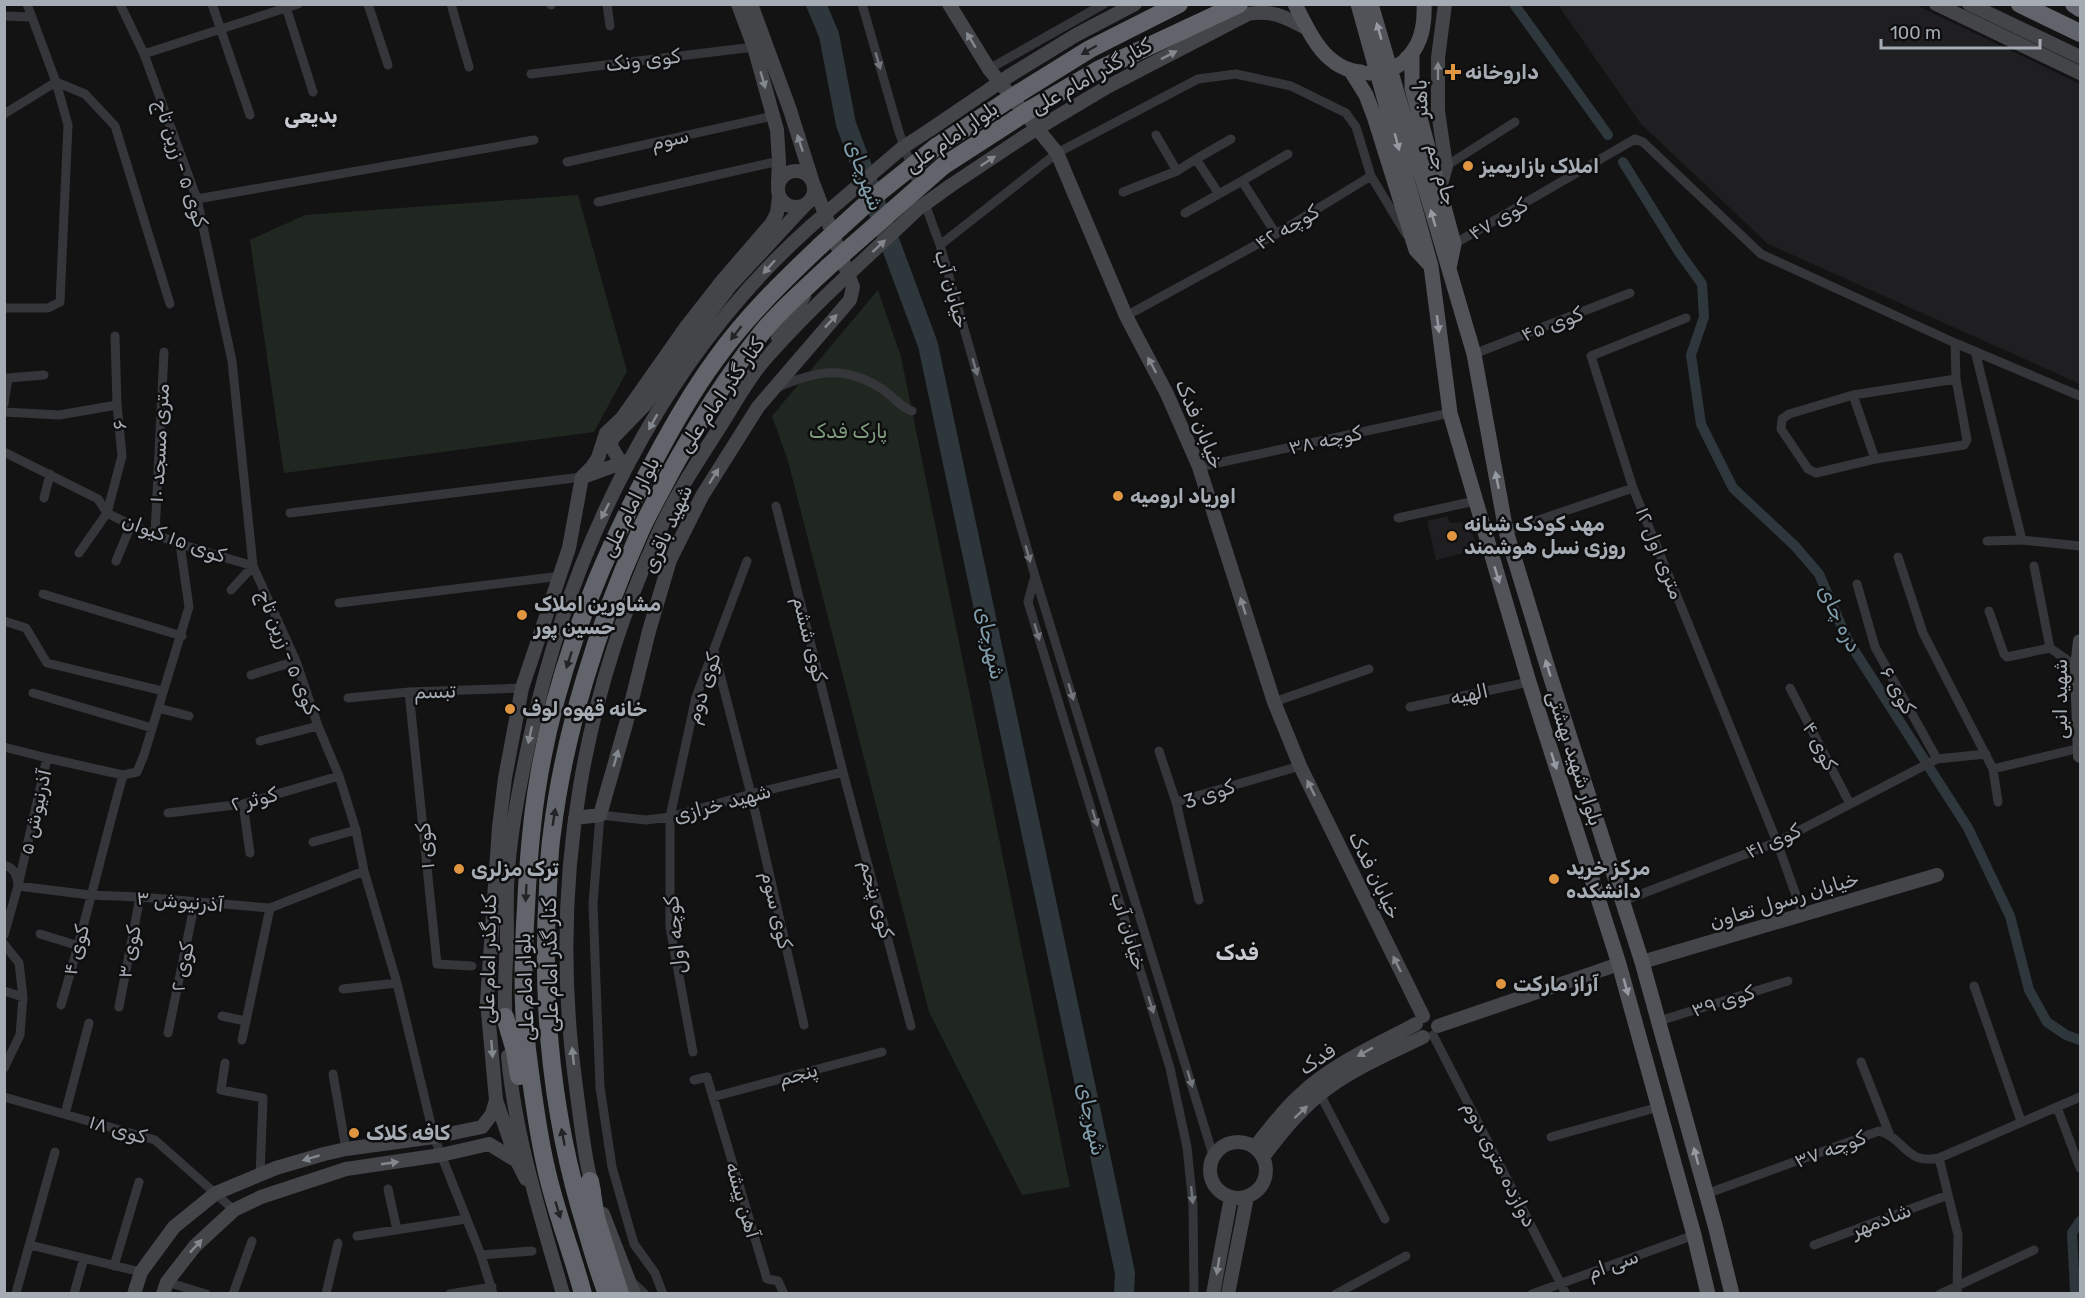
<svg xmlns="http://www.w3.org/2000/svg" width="2085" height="1298" font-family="Rubik,Vazirmatn,sans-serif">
  <rect width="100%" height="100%" fill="#131314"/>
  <path fill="#1f1f21" d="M1558 5H1916L2080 84V384L1768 244 1641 124Z
    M1447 516 1450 523 1467 522 1479 549 1436 560 1427 521Z"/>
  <path fill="#202720" d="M578 195 627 371 594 432 284 473 250 240 305 215Z
    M878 290 901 357 1070 1187 1022 1195 929 1012 788 461 772 416Z"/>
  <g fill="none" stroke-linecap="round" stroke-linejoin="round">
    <path stroke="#2e373c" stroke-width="10" d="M1514 4 1608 135
      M1623 162 1679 252 1702 284 1704 317 1691 355 1701 424 1733 488 1795 546 1819 574 1847 639 1968 828 2010 916 2029 990 2047 1022 2066 1035 2080 1040
      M2078 1294 2075 1290 2072 1233 2080 1221"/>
    <path stroke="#2e373c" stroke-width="20" d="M816 4 829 35 846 124 928 345 1125 1273 1124 1294"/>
    <path stroke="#343639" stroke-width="9" d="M120 4 144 54 197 199 232 361 253 566 296 661 318 726 339 776 356 830 364 871 397 983 434 1137 481 1255 493 1294
      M212 4 250 115
      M285 4 313 92
      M368 4 388 65
      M451 4 469 67
      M551 4V5
      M607 4 610 26
      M862 4 899 132 919 188
      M4 16 30 17
      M144 54 298 4
      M989 69 1104 4
      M531 74 754 47
      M56 82 85 94 115 126 170 304
      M4 114 56 82
      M1156 135 1177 171 1196 159
      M567 162 773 116
      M1446 166 1515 122
      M1123 192 1177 171
      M1219 194 1196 159 1231 139
      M197 199 534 140
      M924 201 940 245 1035 576 1213 1155
      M598 202 779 161
      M1185 213 1242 181
      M1276 234 1242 181 1288 154
      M1454 244 1635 139 1643 142 1761 254 1955 343 2080 396
      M940 245 1057 153 1198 79 1236 74 1291 86 1346 113 1356 127 1371 176 1406 234
      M4 308H48L60 302 68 125 56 82 27 4
      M1126 316 1276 234 1371 176
      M1686 318 1591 356 1633 488 1777 842 1803 915
      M1955 343 1956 379 1967 440 1964 445 1875 459 1816 473 1808 469 1781 429 1782 419 1789 414 1853 395 1956 379
      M1975 351 2022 540
      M1474 354 1630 293
      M776 388C815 371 844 364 882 389 893 396 900 407 912 411
      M1853 395 1875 459
      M4 404 8 378 44 375
      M4 412 59 415 117 405
      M4 452 98 499 107 513 131 525 180 544 253 566 231 590
      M1199 467 1450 413
      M44 498 50 474
      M776 506 843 772 911 1026
      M290 513 582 477
      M1398 518 1475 501
      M1506 531 1633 488
      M155 534 164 352
      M1987 541 2022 540 2080 546
      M79 553 107 513 122 456 117 405 115 336
      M1898 557 1923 633 1993 769 1998 802
      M116 561 131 525
      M2034 566 2050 648 2077 667
      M1035 576 1028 602 1170 1068 1187 1147 1193 1205 1194 1294
      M1857 584 1875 647 1937 759
      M43 594 182 636
      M339 603 561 576
      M1989 611 2004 654 2007 657 2050 648
      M4 621 26 628 47 663 163 691
      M714 651 751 794 804 1025
      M251 675 296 661
      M1790 688 1850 804
      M409 692 437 964 472 966
      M33 693 152 728
      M348 698 409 692 522 688
      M1274 702 1369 669
      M1410 707 1529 682
      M158 708 189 716
      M260 741 318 726
      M4 747 47 758 123 775 137 772 144 755 189 607 180 544
      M1159 751 1176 802
      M1993 769 2080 748
      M243 804 250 853
      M168 813 243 804 339 776
      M313 842 356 830
      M4 865C15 868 17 876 18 886L90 895 140 897 270 908 364 871
      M1199 900 1176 802 1300 766
      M1623 901 1777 842 1937 759 1986 754
      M40 934 79 946
      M4 935 18 886 47 758
      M4 944 19 963 23 997 20 1035 4 1068
      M1974 986 2021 1121
      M343 989 397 983
      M4 991 23 997
      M61 1005C84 929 102 851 123 775
      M119 1007 140 897
      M222 1016 245 1021
      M1659 1021 1788 981
      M168 1033 195 902
      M1433 1035 1566 1294
      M242 1040 270 908
      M693 1052 670 927V817L696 697 747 561
      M1861 1062 1889 1133
      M225 1063 221 1090 263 1098 260 1175
      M333 1074 346 1149
      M694 1080 707 1077 767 1279 778 1281 784 1294
      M1320 1094 1385 1219
      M4 1097 155 1140 234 1210
      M713 1097 882 1052
      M2057 1107 2080 1168
      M65 1114 89 1023
      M1551 1137 1659 1107
      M1939 1158 1958 1235 1957 1294
      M388 1189 397 1230
      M1706 1194 1879 1131C1906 1139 1905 1165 1939 1158L2080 1097
      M357 1236 466 1219
      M30 1245 141 1272
      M1814 1245 1948 1195
      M481 1255 532 1251
      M114 1266 139 1182
      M631 1281 645 1294
      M167 1282 206 1294
      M16 1293 55 1152
      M74 1294 84 1258
      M233 1294 252 1241
      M326 1294 338 1243
      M450 1294 492 1287
      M663 1294 655 1273 634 1244 612 1167 600 1087 593 904 600 815 646 820 670 817 751 794 843 772
      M1336 1294 1406 1256
      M1532 1294 1694 1235
      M1940 1294 2034 1250"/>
    <path stroke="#434549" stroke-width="14" d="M738 4 754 47 777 130 779 161 778 183
      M949 4 989 69 1057 153 1126 316 1167 394 1199 467 1274 702 1300 766 1423 1016
      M1936 4 2080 73
      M1969 4 2080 57
      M1009 76 1076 35 1135 4
      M1045 124 1107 87 1248 14C1273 9 1286 18 1308 29
      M931 129 990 89
      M778 189a18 18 0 1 1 36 0a18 18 0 1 1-36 0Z
      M950 186 1025 136
      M1439 191 1446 166 1438 111V58L1445 4
      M778 338 804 296
      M621 463 611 446 612 439 644 406 680 352 730 286 805 205
      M586 476 627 461
      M2080 641 2077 667 2080 756
      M575 818 600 815 626 724 649 631 670 560 702 496 758 407 850 300 853 287 813 183 790 110 751 4
      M1642 962 1937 875
      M506 1025C503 997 506 968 507 939 507 917 506 894 508 871 511 828 520 784 529 742 570 548 662 359 811 226
      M1438 1026 1619 964
      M508 1056C515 1136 541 1217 563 1294
      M1210 1170a28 28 0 1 1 56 0a28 28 0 1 1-56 0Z
      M1255 1147C1269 1129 1283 1110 1301 1094 1333 1064 1377 1045 1416 1024
      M1263 1157C1280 1135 1297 1113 1319 1095 1349 1070 1388 1054 1423 1037
      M526 1179 517 1161 496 1100 487 1001 499 827 505 778 522 688 569 548 582 477 592 467 598 458 606 433 622 418 686 327 722 281 772 223 777 213 779 197
      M594 1190C587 1172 585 1151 582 1132 578 1103 574 1074 571 1044 554 869 584 697 657 536 673 499 696 464 718 430 732 408 745 384 761 364 784 337 810 311 836 286
      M603 1214 634 1294
      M134 1294 141 1272 174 1227 216 1193 276 1168 324 1154 346 1149 434 1137 482 1127 492 1114 496 1100
      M163 1294 167 1282 195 1246 234 1210 261 1197 346 1169 441 1155 489 1144 517 1161
      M1213 1294 1231 1197
      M1228 1294 1247 1197"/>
    <path stroke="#515358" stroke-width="15" d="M1295 4C1309 33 1325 69 1361 72
      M1358 4 1431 266 1450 413 1529 682 1619 964 1694 1235 1708 1294
      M1371 4 1474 354 1506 531 1549 672 1642 962 1715 1225 1732 1294
      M1412 54V88L1454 244 1449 268
      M1406 59C1422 45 1425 25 1424 4
      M1351 71 1366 95 1374 116 1416 250 1429 264"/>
    <path stroke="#61646a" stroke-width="18" d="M2020 4 2080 33
      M2074 4 2080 8
      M1019 93 1090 49 1179 4
      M1031 109 1098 70 1239 4
      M936 147 1002 104
      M943 166 1014 120
      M505 1017 515 1051 519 1076
      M590 1181 596 1218 620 1294
      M583 1294C572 1252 555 1210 546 1168 537 1129 532 1089 527 1049 522 1002 523 954 526 907 528 865 531 823 538 782 555 677 594 575 643 482 665 439 688 397 716 359 746 317 782 282 820 246
      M607 1294C596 1266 589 1237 580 1208 550 1103 541 998 548 888 549 870 549 851 552 833 564 733 598 625 639 534 647 515 658 497 667 479 695 427 727 376 764 330 783 307 807 287 828 267"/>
    <path stroke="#434549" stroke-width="14" d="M990 89 1009 76
      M1025 136 1045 124
      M811 226 902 148 931 129
      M836 286 918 209 950 186"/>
    <path stroke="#515358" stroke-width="15" d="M1369 73 1392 69 1402 63"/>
    <path stroke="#61646a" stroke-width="18" d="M1002 104 1019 93
      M1014 120 1031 109
      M820 246 876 195 936 147
      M828 267 943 166"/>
  </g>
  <defs><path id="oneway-solid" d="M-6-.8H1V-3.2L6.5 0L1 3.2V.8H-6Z" transform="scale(1.5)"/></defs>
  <g fill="#959aa2">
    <use href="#oneway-solid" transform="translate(1379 31) rotate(-106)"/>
    <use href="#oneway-solid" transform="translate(1397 142) rotate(75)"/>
    <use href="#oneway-solid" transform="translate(1433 218) rotate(-106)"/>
    <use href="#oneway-solid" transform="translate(1438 324) rotate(83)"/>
    <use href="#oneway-solid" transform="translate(1497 480) rotate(-101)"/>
    <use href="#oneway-solid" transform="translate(1497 575) rotate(73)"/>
    <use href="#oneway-solid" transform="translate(1548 668) rotate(-107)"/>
    <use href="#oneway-solid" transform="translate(1554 761) rotate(72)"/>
    <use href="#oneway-solid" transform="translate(1626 987) rotate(74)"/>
    <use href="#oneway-solid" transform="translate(1696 1156) rotate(-105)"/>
  </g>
  <g fill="#83888f">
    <use href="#oneway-solid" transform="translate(971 40) rotate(-121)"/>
    <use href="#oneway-solid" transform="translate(1169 55) rotate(-27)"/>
    <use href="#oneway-solid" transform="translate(1438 71) rotate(-90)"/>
    <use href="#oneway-solid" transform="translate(763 80) rotate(74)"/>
    <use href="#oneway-solid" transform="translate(800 143) rotate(-108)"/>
    <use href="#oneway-solid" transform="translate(988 161) rotate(-34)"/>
    <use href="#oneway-solid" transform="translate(879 246) rotate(-43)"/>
    <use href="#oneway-solid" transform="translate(769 267) rotate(132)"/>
    <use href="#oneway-solid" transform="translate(831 321) rotate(-47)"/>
    <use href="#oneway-solid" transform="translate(1152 365) rotate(-118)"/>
    <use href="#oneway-solid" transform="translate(653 422) rotate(119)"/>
    <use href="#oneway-solid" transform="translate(714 476) rotate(-58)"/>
    <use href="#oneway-solid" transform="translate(605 511) rotate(117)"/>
    <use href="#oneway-solid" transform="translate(1243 606) rotate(-108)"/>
    <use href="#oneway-solid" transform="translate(530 735) rotate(102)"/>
    <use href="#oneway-solid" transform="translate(616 758) rotate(-74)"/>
    <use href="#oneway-solid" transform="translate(1311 788) rotate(-116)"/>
    <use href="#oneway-solid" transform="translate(1397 964) rotate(-116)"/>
    <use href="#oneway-solid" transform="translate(492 1049) rotate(85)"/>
    <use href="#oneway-solid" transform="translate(1365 1052) rotate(151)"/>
    <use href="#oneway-solid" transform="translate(573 1056) rotate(-96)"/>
    <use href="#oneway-solid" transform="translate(1301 1112) rotate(-43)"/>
    <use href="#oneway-solid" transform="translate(311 1158) rotate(163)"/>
    <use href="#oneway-solid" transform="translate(390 1163) rotate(-8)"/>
    <use href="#oneway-solid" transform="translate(196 1246) rotate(-47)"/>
    <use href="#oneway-solid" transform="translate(1218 1266) rotate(99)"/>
  </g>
  <g fill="#232426">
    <use href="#oneway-solid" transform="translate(1089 50) rotate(150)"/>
    <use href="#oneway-solid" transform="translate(736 333) rotate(128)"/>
    <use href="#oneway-solid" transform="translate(569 660) rotate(108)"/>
    <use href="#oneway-solid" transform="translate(554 817) rotate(-81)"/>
    <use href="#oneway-solid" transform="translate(526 893) rotate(93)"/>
    <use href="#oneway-solid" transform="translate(563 1137) rotate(-101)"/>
    <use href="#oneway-solid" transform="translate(558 1210) rotate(73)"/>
  </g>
  <g fill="#73777d">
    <use href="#oneway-solid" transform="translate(878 61) rotate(74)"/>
    <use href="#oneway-solid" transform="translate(975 367) rotate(74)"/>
    <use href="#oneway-solid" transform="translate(1028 554) rotate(74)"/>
    <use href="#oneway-solid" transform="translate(1037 632) rotate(73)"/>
    <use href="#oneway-solid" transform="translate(1071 692) rotate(73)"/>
    <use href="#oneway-solid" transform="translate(1095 818) rotate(73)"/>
    <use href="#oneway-solid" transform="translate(1151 1005) rotate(73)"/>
    <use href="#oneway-solid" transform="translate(1190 1079) rotate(73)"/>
    <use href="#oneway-solid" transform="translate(1192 1195) rotate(84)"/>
  </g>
  <g fill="#e09540" stroke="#0e0e0f" stroke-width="2">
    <path d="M1450 63h6v6h6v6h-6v6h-6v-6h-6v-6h6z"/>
    <circle cx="1468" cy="166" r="6"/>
    <circle cx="1118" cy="496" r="6"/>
    <circle cx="1452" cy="536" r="6"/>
    <circle cx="522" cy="615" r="6"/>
    <circle cx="510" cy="709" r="6"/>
    <circle cx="459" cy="869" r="6"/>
    <circle cx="1554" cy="879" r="6"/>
    <circle cx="1501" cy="984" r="6"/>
    <circle cx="354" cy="1133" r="6"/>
  </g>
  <g text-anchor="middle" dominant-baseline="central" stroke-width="5" stroke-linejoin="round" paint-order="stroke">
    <g font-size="20" fill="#a6acb4" stroke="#0e0e0f">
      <text transform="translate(643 60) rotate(-7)">کوی ونک</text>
      <text transform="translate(1091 76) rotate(-29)">کنار گذر امام علی</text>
      <text transform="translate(1420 99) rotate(-92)">باهنر</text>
      <text transform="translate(951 137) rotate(-35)">بلوار امام علی</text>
      <text transform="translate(670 139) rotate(-13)">سوم</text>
      <text transform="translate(181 163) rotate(72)">کوی ۵ - زرین تاج</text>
      <text transform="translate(1442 174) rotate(74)">جام جم</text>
      <text transform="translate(1498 219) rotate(-30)">کوی ۴۷</text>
      <text transform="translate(1287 227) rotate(-30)">کوچه ۴۲</text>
      <text transform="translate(952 289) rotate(74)">خیابان آب</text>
      <text transform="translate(1552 324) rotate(-21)">کوی ۴۵</text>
      <text transform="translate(721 395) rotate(-55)">کنار گذر امام علی</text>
      <text transform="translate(1200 424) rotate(67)">خیابان فدک</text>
      <text transform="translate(119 425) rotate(-96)">۶</text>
      <text transform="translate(1325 440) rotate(-12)">کوچه ۳۸</text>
      <text transform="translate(159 443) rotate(-87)">۱۰ متری مسجد</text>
      <text transform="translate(630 507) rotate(-64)">بلوار امام علی</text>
      <text transform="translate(667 529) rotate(-66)">شهید باقری</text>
      <text transform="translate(174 538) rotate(20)">کوی ۱۵ کیوان</text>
      <text transform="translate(1660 553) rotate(68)">۱۲ متری اول</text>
      <text transform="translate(810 639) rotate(76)">کوی ششم</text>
      <text transform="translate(288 652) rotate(68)">کوی ۵ - زرین تاج</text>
      <text transform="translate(703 688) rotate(-72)">کوی دوم</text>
      <text transform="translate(1898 690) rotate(61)">کوی ۶</text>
      <text transform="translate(435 691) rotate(-2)">تبسم</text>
      <text transform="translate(1469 694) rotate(-12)">الهیه</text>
      <text transform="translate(2060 699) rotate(-90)">شهید انبی</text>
      <text transform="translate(1820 746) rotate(63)">کوی ۴</text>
      <text transform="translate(1575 758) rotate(72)">بلوار شهید بهشتی</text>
      <text transform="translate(1209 794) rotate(-19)">کوی 3</text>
      <text transform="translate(254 799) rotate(-13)">کوثر ۲</text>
      <text transform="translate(722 803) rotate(-15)">شهید خرازی</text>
      <text transform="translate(35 812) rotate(-77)">آذرنیوش ۵</text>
      <text transform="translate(1773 841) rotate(-24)">کوی ۴۱</text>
      <text transform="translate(425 846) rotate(-96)">کوی ۱</text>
      <text transform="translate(1375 875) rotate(64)">خیابان فدک</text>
      <text transform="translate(877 899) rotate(75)">کوی پنجم</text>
      <text transform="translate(1784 900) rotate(-17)">خیابان رسول تعاون</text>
      <text transform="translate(180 901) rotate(5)">آذرنیوش ۳</text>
      <text transform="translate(777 910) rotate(77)">کوی سوم</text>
      <text transform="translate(1129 931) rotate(73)">خیابان آب</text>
      <text transform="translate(675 935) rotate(-96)">کوچه اول</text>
      <text transform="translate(76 950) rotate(-75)">کوی ۴</text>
      <text transform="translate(129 952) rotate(-79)">کوی ۳</text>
      <text transform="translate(488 959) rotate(-89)">کنارگذر امام علی</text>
      <text transform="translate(550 965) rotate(-91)">کنار گذر امام علی</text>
      <text transform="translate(182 967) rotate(-78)">کوی ۲</text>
      <text transform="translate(525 987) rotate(-92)">بلوار امام علی</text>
      <text transform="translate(1723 1001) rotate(-17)">کوی ۳۹</text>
      <text transform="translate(1317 1059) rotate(-34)">فدک</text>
      <text transform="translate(798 1074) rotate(-15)">پنجم</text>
      <text transform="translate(118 1129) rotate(16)">کوی ۱۸</text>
      <text transform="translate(1830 1149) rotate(-20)">کوچه ۳۷</text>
      <text transform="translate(1500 1164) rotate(63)">دوازده متری دوم</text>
      <text transform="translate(743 1200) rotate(74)">آهن پیشه</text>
      <text transform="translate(1881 1220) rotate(-21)">شادمهر</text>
      <text transform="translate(1613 1264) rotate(-20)">سی ام</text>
    </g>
    <g font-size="20" font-weight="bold" fill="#a6acb4" stroke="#0e0e0f" text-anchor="start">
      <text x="1465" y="72">داروخانه</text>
      <text x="1480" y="166">املاک بازاریمیز</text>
      <text x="1130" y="496">اوریاد ارومیه</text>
      <text x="1464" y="524">مهد کودک شبانه<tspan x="1464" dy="23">روزی نسل هوشمند</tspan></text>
      <text x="534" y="604">مشاورین املاک<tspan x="534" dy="23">حسین پور</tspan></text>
      <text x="522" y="709">خانه قهوه لوف</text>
      <text x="1566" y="868">مرکز خرید<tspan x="1566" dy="23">دانشکده</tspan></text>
      <text x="471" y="869">ترک مزلری</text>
      <text x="1513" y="984">آراز مارکت</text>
      <text x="366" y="1133">کافه کلاک</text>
    </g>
    <g font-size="20" fill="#819d7f" stroke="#0e0e0f">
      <text x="848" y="431">پارک فدک</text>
    </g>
    <g font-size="21" font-weight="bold" fill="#c6cad0" stroke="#0e0e0f">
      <text x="311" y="115">بدیعی</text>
      <text x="1237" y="952">فدک</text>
    </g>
    <g font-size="21" font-style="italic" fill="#809dac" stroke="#0e0e0f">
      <text transform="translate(865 175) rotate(70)">شهرچای</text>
      <text transform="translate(1840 618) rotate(64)">دره چای</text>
      <text transform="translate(991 643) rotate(78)">شهرچای</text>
      <text transform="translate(1092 1119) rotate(78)">شهرچای</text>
    </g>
  </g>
  <rect width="2085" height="1298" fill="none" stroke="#a6acb4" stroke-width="12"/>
  <path d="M1881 39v9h159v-9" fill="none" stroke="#a6acb4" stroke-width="3"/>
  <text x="1890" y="39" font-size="18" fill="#a6acb4" stroke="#0e0e0f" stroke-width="4.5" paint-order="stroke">100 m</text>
</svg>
